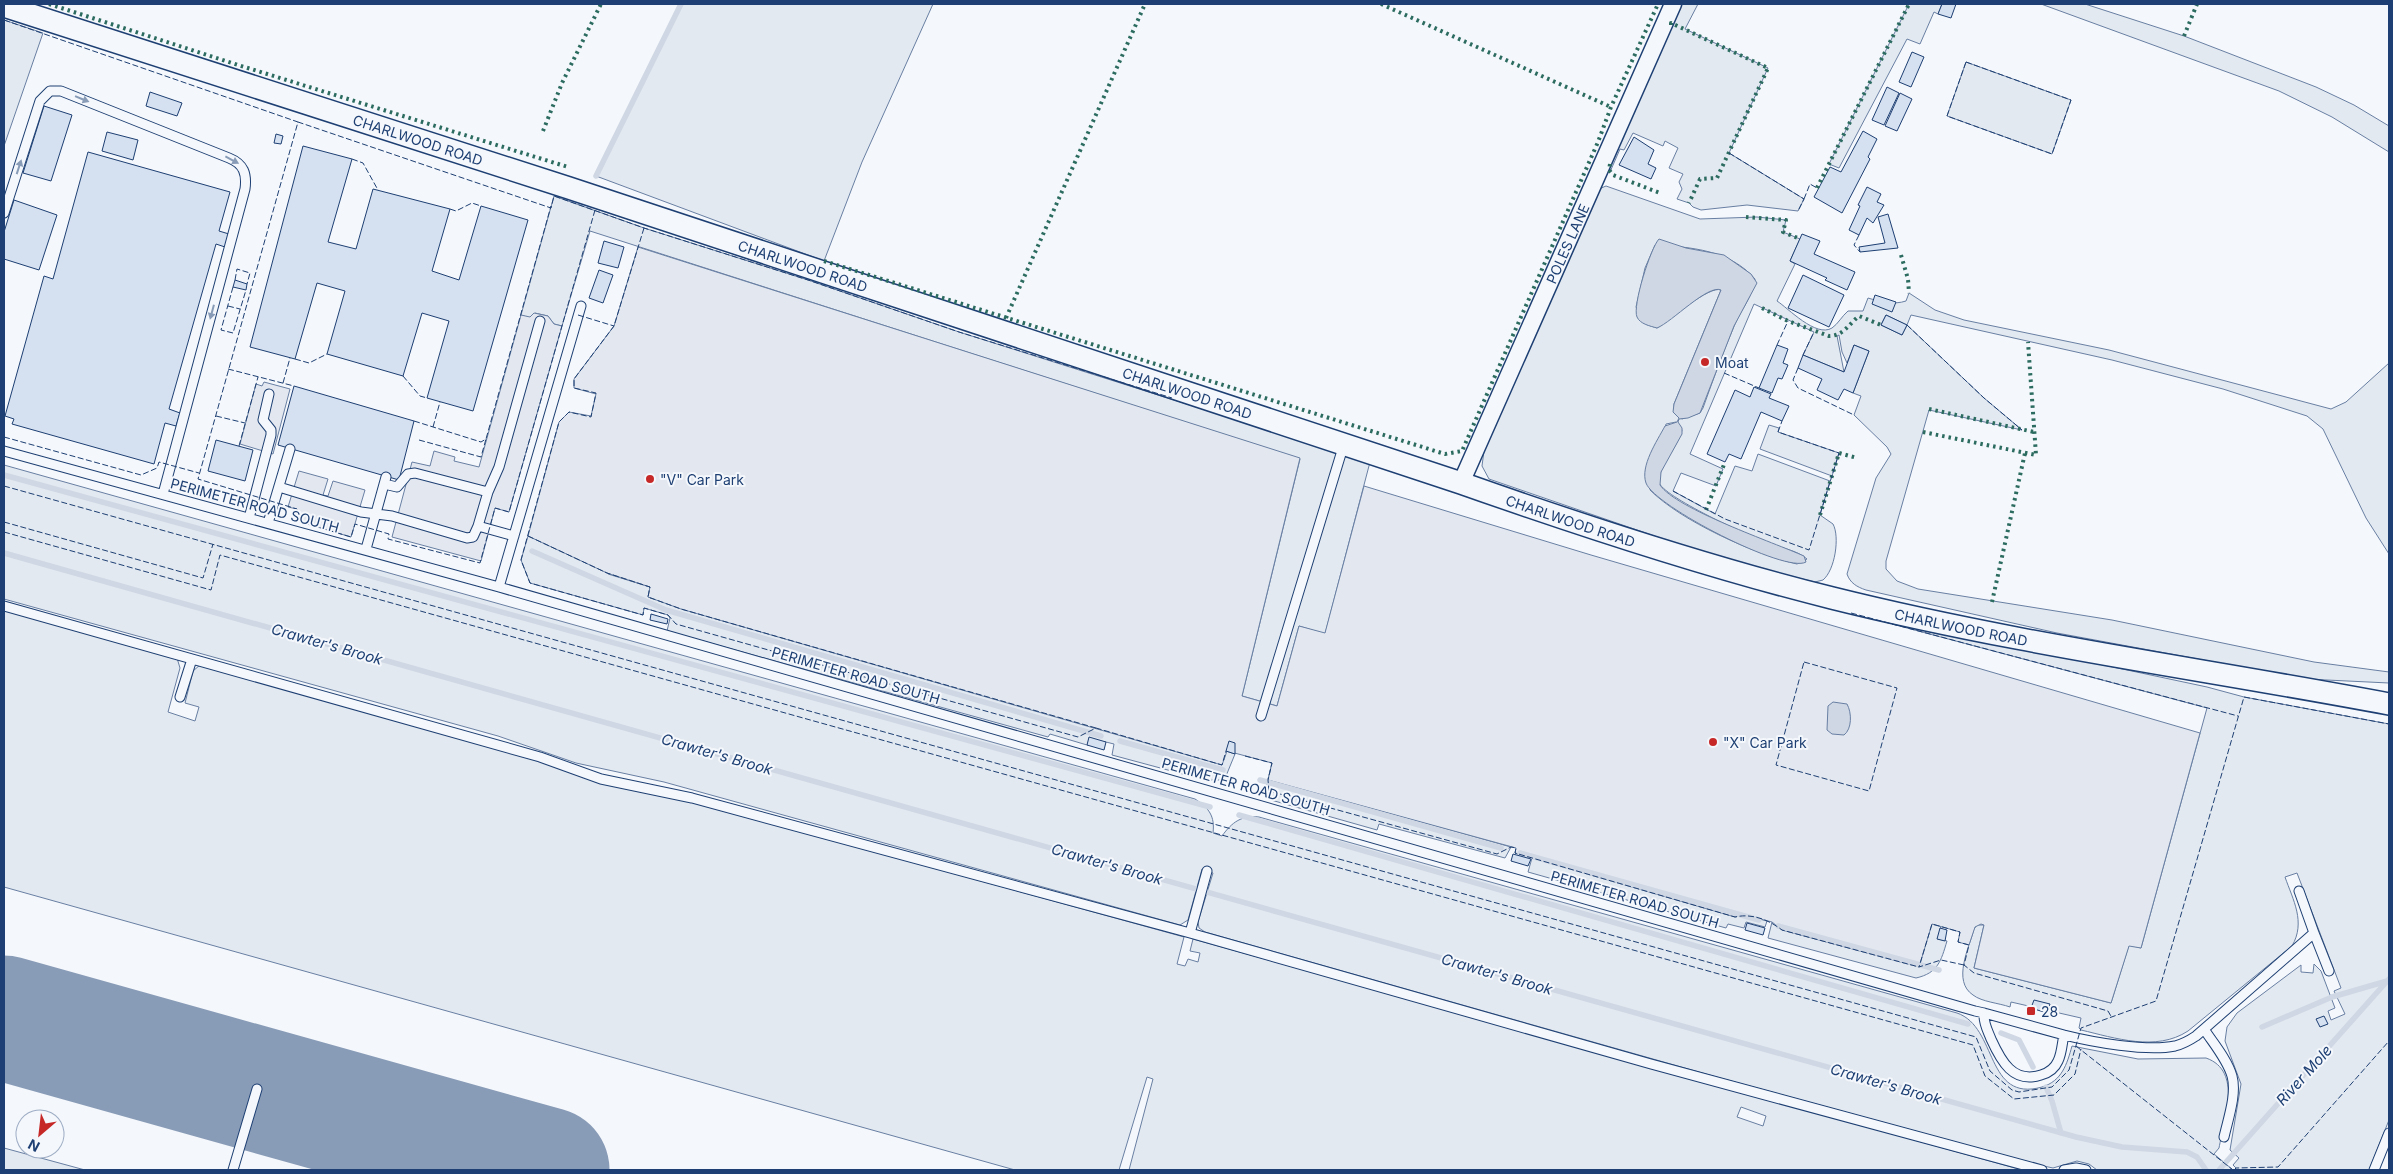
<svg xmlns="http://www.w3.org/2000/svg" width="2393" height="1174" font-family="Inter,sans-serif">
  <rect width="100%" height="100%" fill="#f4f7fb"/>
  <path fill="#e3e9f0" stroke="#687fa3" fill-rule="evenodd" d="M681 4H933L862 162 824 261 596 176Z
    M1680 4H1698L1685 29 1768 68 1729 153 1804 199 1798 211 1747 205 1701 210 1693 207 1689 203 1677 199 1682 189 1679 182 1683 174 1669 168 1678 148 1665 141 1663 146 1633 133 1624 150 1620 149 1610 172 1609 166Z
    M1909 4H1942L1938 14 1934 12 1920 44 1907 39 1839 168 1829 164Z
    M2041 4H2085L2184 36 2316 87 2354 105 2389 126V152L2332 117 2279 91Z
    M4 20 43 33 4 146Z
    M1966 62 2071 100 2052 154 1947 116Z
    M1606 186 1700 219 1757 217 1786 220 1783 232 1800 239 1790 261 1795 264 1777 301C1788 308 1816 338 1832 328 1838 324 1842 316 1848 311H1863L1868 298C1881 302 1894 305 1906 301L1909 293 1935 310 1964 320 2109 350 2331 409 2346 402 2389 363V554L2366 518 2323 429 2307 416 2223 389 2112 360 1911 315 1907 325 1984 398 2022 430 1929 410 1886 561V569L1897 581 1918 589 2112 620 2314 662 2389 672V683L2306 679 2057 633 1866 590C1857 587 1850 583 1847 574L1876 478 1891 454 1887 447 1854 415 1861 396 1853 393 1869 351 1854 345 1847 363 1842 352 1839 335 1837 336 1844 372 1803 355 1814 332 1754 304 1690 454 1723 469 1716 486 1681 473 1673 491 1715 514 1735 466 1752 471 1758 454 1830 481 1820 515 1833 524C1840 537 1835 570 1823 580L1815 582 1724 560 1489 479 1482 466 1485 443 1599 189ZM1655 245C1691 247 1730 250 1755 279 1753 296 1742 308 1735 324 1723 352 1713 380 1703 408L1700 413 1682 419 1674 413V404L1721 290C1710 285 1669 320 1657 328L1645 324 1636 307 1645 268ZM1886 315 1907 325 1902 335 1881 325ZM1676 422 1682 430C1679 445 1658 467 1659 482 1661 496 1751 537 1768 543 1780 548 1797 550 1807 559L1797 564C1754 554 1681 521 1650 490L1666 424Z
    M554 196 644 228 808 280 959 332 1370 462 1325 634 1299 626 1277 706 1242 696 1300 459 590 231 562 326 554 324 548 316 535 313 530 318 521 315Z
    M1769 425 1779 428 1778 432 1839 453 1832 476 1760 449Z
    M4 465 1195 799C1209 808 1215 816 1213 833L1222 836C1232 822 1242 815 1259 817L1957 1013C1998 1027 1985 1103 2042 1087 2062 1081 2067 1064 2072 1046L2138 1059 2206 1058C2243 1071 2224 1120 2219 1148L2214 1154 2233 1170H2097L2089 1164 2077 1161 2053 1168 2039 1165 1720 1078 1205 932 1199 928 1198 922 1213 873 1202 869 1188 920 1180 925 664 782 576 763 498 736 4 599Z
    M528 536 608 569V574L650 587 648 597 942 684 1224 760 1226 751 1235 754 1226 776 1220 780H1205L1112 755 1114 744 1106 742 1087 745 1050 734 1048 737 667 631 670 618 668 615 644 608 643 615 530 583 521 560Z
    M4 610 177 658 180 668 168 712 195 721 199 707 185 703 193 671 200 665 1184 937 1177 964 1185 966 1188 959 1198 962 1200 953 1190 951 1193 939 2022 1170H1129L1153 1079 1147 1077 1119 1170H1015L4 887ZM1741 1107 1766 1116 1763 1126 1737 1117Z
    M1892 624 2019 647 2207 687 2244 697 2389 724V1120L2369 1170H2234L2236 1168 2233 1165 2239 1158 2230 1150 2241 1084 2225 1041 2227 1027 2237 1013 2301 965V972L2313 973 2314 964 2321 971 2335 1008 2328 1011 2331 1020 2345 1014 2334 991 2341 988 2297 873 2285 877C2293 900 2306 922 2292 946L2188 1031C2156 1052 2115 1038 2081 1030L2079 1028 2081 1018 2011 1002 2010 1007C1999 1003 1982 1002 1973 995 1952 981 1969 948 1974 929L1977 925H1984L1974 968 2111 1003 2129 945 2141 948 2207 708Z
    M1279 735 1283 783 1511 847 1505 858 1379 824 1377 830 1271 800 1265 791Z
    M1515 853 1767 921 1765 927 1746 922 1744 928 1728 924 1726 928 1528 872 1532 858Z
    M1929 908 1941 926 1938 939 1947 941C1941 961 1938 973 1916 978L1768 938 1772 922Z
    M4 1148 85 1170H4Z"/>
  <path fill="#e3e8f0" stroke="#687fa3" d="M638 247 1300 458 1242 696 1277 706 1299 626 1325 633 1364 486 1591 555 2200 733 2141 948 2129 946 2111 1003 1974 968 1984 925 1981 924 1975 927 1969 945 1958 942 1960 932 1932 924 1919 967 1782 930 1772 922 1745 915 1735 917 1515 853 1516 848 1268 780 1272 763 1227 751 1222 765 681 609 648 597 650 587 607 573 528 536 559 422 569 412 591 416 596 394 574 388V379L614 326Z
    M534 313 548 316 554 324 562 326 509 512 495 508 481 561 392 537 412 462 430 466 434 451 455 457 454 461 479 467 521 315 530 317Z
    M264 382 290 389 273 454 240 444 256 384 262 386Z
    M299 471 328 479 323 495 328 496 333 481 365 490 351 537 294 520 297 509 288 507Z"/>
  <path fill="#cfd7e4" stroke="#687fa3" d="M1659 239 1686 248 1724 255 1751 274 1757 283 1734 326 1700 413 1688 418 1679 419 1678 422 1682 428V434L1661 472 1660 485C1676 509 1775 543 1804 556L1806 562C1786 574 1654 506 1646 483 1640 466 1657 441 1665 426L1677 422 1679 418 1673 412 1674 404 1721 290C1708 284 1672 322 1657 328 1650 326 1640 324 1637 317 1632 306 1651 247 1659 239Z
    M1833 702 1847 704C1852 713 1852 729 1844 735L1832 734 1827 730 1828 706Z"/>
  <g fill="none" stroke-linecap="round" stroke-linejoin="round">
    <path stroke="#cfd7e4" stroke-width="5.5" d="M596 176 681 4
      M4 475 1210 807
      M532 551 666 610 1101 736
      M4 553 2076 1137 2122 1147 2187 1152 2197 1157 2206 1170
      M1120 741 1223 770
      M1260 780 1501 848
      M1239 815 1968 1024
      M1520 853 1759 920
      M1778 926 1939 970
      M2262 1027 2332 997 2387 981
      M2001 1033 2019 1040 2033 1067
      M2046 1087 2052 1101 2061 1133
      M2219 1170 2389 979"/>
    <path stroke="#889bb7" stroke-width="125" d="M4 1018 547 1170"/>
  </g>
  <path fill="#d5e0f0" stroke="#1d3f73" d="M1942 4H1956L1951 18 1938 14Z
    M1912 52 1924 57 1911 87 1899 82Z
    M1887 87 1899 93 1884 125 1872 120Z
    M150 92 182 103 177 116 146 106Z
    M1900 93 1912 99 1897 131 1885 126Z
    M44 106 72 115 51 181 23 173Z
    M1863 131 1877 139 1868 157 1870 159 1842 213 1814 197 1830 167 1841 172Z
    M107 132 138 140 133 160 102 151Z
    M276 134 283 136 281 144 274 143Z
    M1634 137 1654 150 1648 164 1656 168 1651 179 1619 165Z
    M303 146 352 159 328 242 356 249 373 189 450 209 432 271 459 280 481 206 528 220 473 411 427 398 449 321 422 313 403 376 327 354 345 291 317 283 295 359 250 347Z
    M88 152 230 192 219 231 229 234 225 247 216 244 169 409 180 413 176 426 165 423 154 464 12 424 14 419 5 416 44 276 53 279Z
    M1867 187 1881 194 1877 202 1884 205 1873 223 1867 218 1859 235 1849 230 1860 206 1858 205Z
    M14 200 57 215 39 270 4 259V232Z
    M1888 214 1898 248 1860 252 1859 247 1885 243 1878 217Z
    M1802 234 1820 241 1814 254 1855 272 1847 290 1825 280 1827 278 1790 261Z
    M604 241 624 247 618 268 598 263Z
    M599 270 613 275 603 303 589 298Z
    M1803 275 1844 295 1829 327 1788 308Z
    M235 280 247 284 246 290 233 287Z
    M1875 295 1896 302 1892 312 1872 304Z
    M1886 315 1907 325 1902 335 1881 325Z
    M1777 345 1788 349 1783 363 1788 365 1782 379 1778 378 1772 393 1759 388Z
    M1854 345 1869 351 1853 393 1844 389 1838 400 1817 390 1822 379 1798 368 1803 355 1844 372Z
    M294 386 414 421 399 480 278 445Z
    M1754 387 1771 394 1769 398 1789 406 1782 421 1761 412 1741 459 1729 454 1725 462 1707 454 1735 390 1750 397Z
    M216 440 253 450 245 481 208 471Z
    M651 614 668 619 667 624 650 620Z
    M1089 737 1106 742 1104 750 1087 745Z
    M1229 741 1235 743V754L1226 751Z
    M1513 854 1531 859 1528 866 1511 861Z
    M1747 923 1765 928 1763 935 1745 930Z
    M1940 928 1947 930 1945 941 1937 939Z
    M2034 1000 2050 1004 2047 1013 2031 1008Z
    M2324 1016 2328 1024 2320 1027 2316 1019Z"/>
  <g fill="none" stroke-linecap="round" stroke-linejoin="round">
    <g stroke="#1d3f73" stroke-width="11">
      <path id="service" d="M4 213 40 101 50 91H61L229 158C244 164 247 174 245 189L163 494
        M4 451 499 587 1975 1011 1984 1013 2064 1035C2062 1043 2062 1053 2058 1061 2055 1068 2048 1073 2041 1075 2013 1084 2001 1061 1991 1039 1988 1031 1983 1023 1984 1013
        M384 484 397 487 408 474 415 473 488 492 478 526
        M279 487 361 512 392 516 467 538 473 537 478 526 514 536
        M488 492 499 467 540 321
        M249 518 271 435V430L263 420 269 394
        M268 523 290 449
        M366 549 386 477
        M499 587 581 306
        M4 606 540 757 601 779 692 798 1190 933 1651 1064 2042 1170
        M180 697 192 659
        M1261 716 1344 444
        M2299 891 2314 933
        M1190 933 1207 871
        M2204 1029C2213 1043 2227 1059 2232 1076 2237 1094 2228 1119 2224 1137
        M2064 1035C2092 1042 2147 1052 2175 1046 2183 1044 2190 1040 2196 1036L2314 933 2329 971
        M233 1170 257 1089
        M2064 1170 2076 1168 2086 1170
        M2374 1170 2389 1133"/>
    </g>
    <g stroke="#1d3f73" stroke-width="19">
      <g id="minor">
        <path id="s1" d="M1461 483 1673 4"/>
      </g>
    </g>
    <g stroke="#1d3f73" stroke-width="24">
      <g id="tertiary">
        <path id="s2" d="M4 6 569 188 1461 483C1583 526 1707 567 1832 598 2016 644 2204 669 2389 704"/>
      </g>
    </g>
    <use href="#service" stroke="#f4f7fb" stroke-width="9"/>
    <use href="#minor" stroke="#f4f7fb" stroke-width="16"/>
    <use href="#tertiary" stroke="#f4f7fb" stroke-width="21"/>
    <path stroke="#2c6c60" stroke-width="4" stroke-dasharray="2.5 4" stroke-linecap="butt" d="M49 4 238 65 568 167
      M1381 4 1611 107
      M1671 25V23L1768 68 1717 178 1700 179 1689 203
      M2184 36 2197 4
      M543 131 562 83 601 4
      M1610 164 1609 170 1613 175 1660 193
      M1817 188 1909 4
      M1746 217 1786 220 1783 232 1800 239
      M1901 255 1908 279 1909 293
      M824 261 1445 454 1462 451 1598 142 1611 107 1658 4
      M1762 308 1788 321 1829 336C1843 336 1849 324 1859 316L1881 325
      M1006 318 1145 4
      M1929 409 2034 432
      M1923 432 2036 455 2028 342
      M1706 510 1725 462
      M1820 515 1839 453 1857 458
      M1992 602 2025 453"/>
    <path stroke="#1d3f73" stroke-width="1" stroke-dasharray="6 2.5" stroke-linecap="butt" d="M4 20 298 122
      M1966 62 2071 100 2052 154 1947 116Z
      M1729 153 1804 199 1798 211
      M352 159 363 163 378 190
      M1804 199 1810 184 1817 188
      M450 209 456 211 472 203 481 206
      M595 210 509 512 495 508 480 563 388 539 389 534 355 524 351 537 294 520 297 509 198 479 298 122 551 208 554 196 644 228 808 280 959 332 1172 398
      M644 228 614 326 574 379V388L596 393 591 417 569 412 559 422 521 560 530 583 643 615 644 608 668 615 676 624 1078 737 1096 728 1222 765 1226 751
      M1859 235 1854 245 1860 252
      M235 280 237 269 250 273 247 284
      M233 287 221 330 233 333 246 290
      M228 306 240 309
      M578 315 614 326
      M1907 325 1984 398 2022 430
      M1777 345 1788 321
      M1803 355 1814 332
      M295 359 309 363 327 354
      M1798 368 1793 380 1798 388 1854 415
      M228 369 294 386
      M1724 373 1759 388
      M403 376 420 396 427 398
      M283 383 290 358
      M216 416 245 423
      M414 421 481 442 486 439 551 206
      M433 427 440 402
      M4 437 141 475 157 468 159 462 199 473
      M419 440 481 457 486 439
      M239 446 258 377
      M4 486 1976 1037 1990 1071 2012 1090 2019 1092 2052 1087 2069 1070 2081 1028 2156 1001 2244 697 2389 724
      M1673 491 1725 519 1809 550 1839 453 1778 432 1782 421
      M4 522 203 578 213 544
      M4 532 211 590 220 555 1973 1045 1985 1076 2014 1099 2054 1095 2075 1074 2081 1049
      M528 536 607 573 650 587 648 597 681 609 1096 728
      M1851 613 2238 716
      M1804 662 1897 688 1869 791 1776 765Z
      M1245 756 1272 763 1268 780 1269 791 1497 854 1511 847 1516 848 1515 853 1735 917C1752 913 1769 920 1782 930L1919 967
      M1964 965 1941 960 1919 967 1932 924 1960 932 1958 942 1969 945 1964 965 1974 973 2108 1011 2112 1018
      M2076 1046 2233 1170
      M2234 1170 2236 1168 2278 1167 2389 1041"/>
  </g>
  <defs><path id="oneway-solid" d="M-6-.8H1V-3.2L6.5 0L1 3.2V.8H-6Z" transform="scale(1.25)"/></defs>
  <g fill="#889bb7">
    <use href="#oneway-solid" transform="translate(82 99) rotate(22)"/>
    <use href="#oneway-solid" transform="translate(232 160) rotate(28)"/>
    <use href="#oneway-solid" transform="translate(19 167) rotate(-72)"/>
    <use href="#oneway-solid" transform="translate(212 312) rotate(105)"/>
  </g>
  <g fill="#c62828" stroke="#f4f7fb" stroke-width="2">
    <circle cx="1705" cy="362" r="5"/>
    <circle cx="650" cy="479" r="5"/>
    <circle cx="1713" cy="742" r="5"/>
    <rect x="2026" y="1006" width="10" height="10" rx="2.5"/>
  </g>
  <g text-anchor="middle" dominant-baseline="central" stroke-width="4" stroke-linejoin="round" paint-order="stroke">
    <g font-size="14" fill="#1d3f73" stroke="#f4f7fb">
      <text stroke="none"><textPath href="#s2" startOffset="435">CHARLWOOD ROAD</textPath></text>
      <text stroke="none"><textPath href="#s1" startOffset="262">POLES LANE</textPath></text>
      <text stroke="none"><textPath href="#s2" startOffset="840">CHARLWOOD ROAD</textPath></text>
      <text stroke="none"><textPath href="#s2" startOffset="1245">CHARLWOOD ROAD</textPath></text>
      <text transform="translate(255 505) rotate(15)">PERIMETER ROAD SOUTH</text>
      <text stroke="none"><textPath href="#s2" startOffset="1649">CHARLWOOD ROAD</textPath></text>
      <text stroke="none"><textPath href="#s2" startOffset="2054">CHARLWOOD ROAD</textPath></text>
      <text transform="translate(856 675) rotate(16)">PERIMETER ROAD SOUTH</text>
      <text transform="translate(1246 786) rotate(16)">PERIMETER ROAD SOUTH</text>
      <text transform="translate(1635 899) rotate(16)">PERIMETER ROAD SOUTH</text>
    </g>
    <g font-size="14" fill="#1d3f73" stroke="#f4f7fb" text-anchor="start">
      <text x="1715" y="362">Moat</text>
      <text x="660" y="479">"V" Car Park</text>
      <text x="1723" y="742">"X" Car Park</text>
      <text x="2041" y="1011">28</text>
    </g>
    <g font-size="15" font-style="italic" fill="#1d3f73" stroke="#f4f7fb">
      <text transform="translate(327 644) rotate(16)">Crawter's Brook</text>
      <text transform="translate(717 754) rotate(16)">Crawter's Brook</text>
      <text transform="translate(1107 864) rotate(16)">Crawter's Brook</text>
      <text transform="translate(1497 974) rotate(16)">Crawter's Brook</text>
      <text transform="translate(2304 1075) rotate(-48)">River Mole</text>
      <text transform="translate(1886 1084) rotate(16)">Crawter's Brook</text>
    </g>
  </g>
  <rect width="2393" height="1174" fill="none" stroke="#1d3f73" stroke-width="10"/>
  <g transform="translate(40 1134) rotate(208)"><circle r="24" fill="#f4f7fb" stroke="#9eadc5"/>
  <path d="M0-4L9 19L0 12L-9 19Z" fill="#c62828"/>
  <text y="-8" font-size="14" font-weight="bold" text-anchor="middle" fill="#1d3f73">N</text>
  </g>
</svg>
